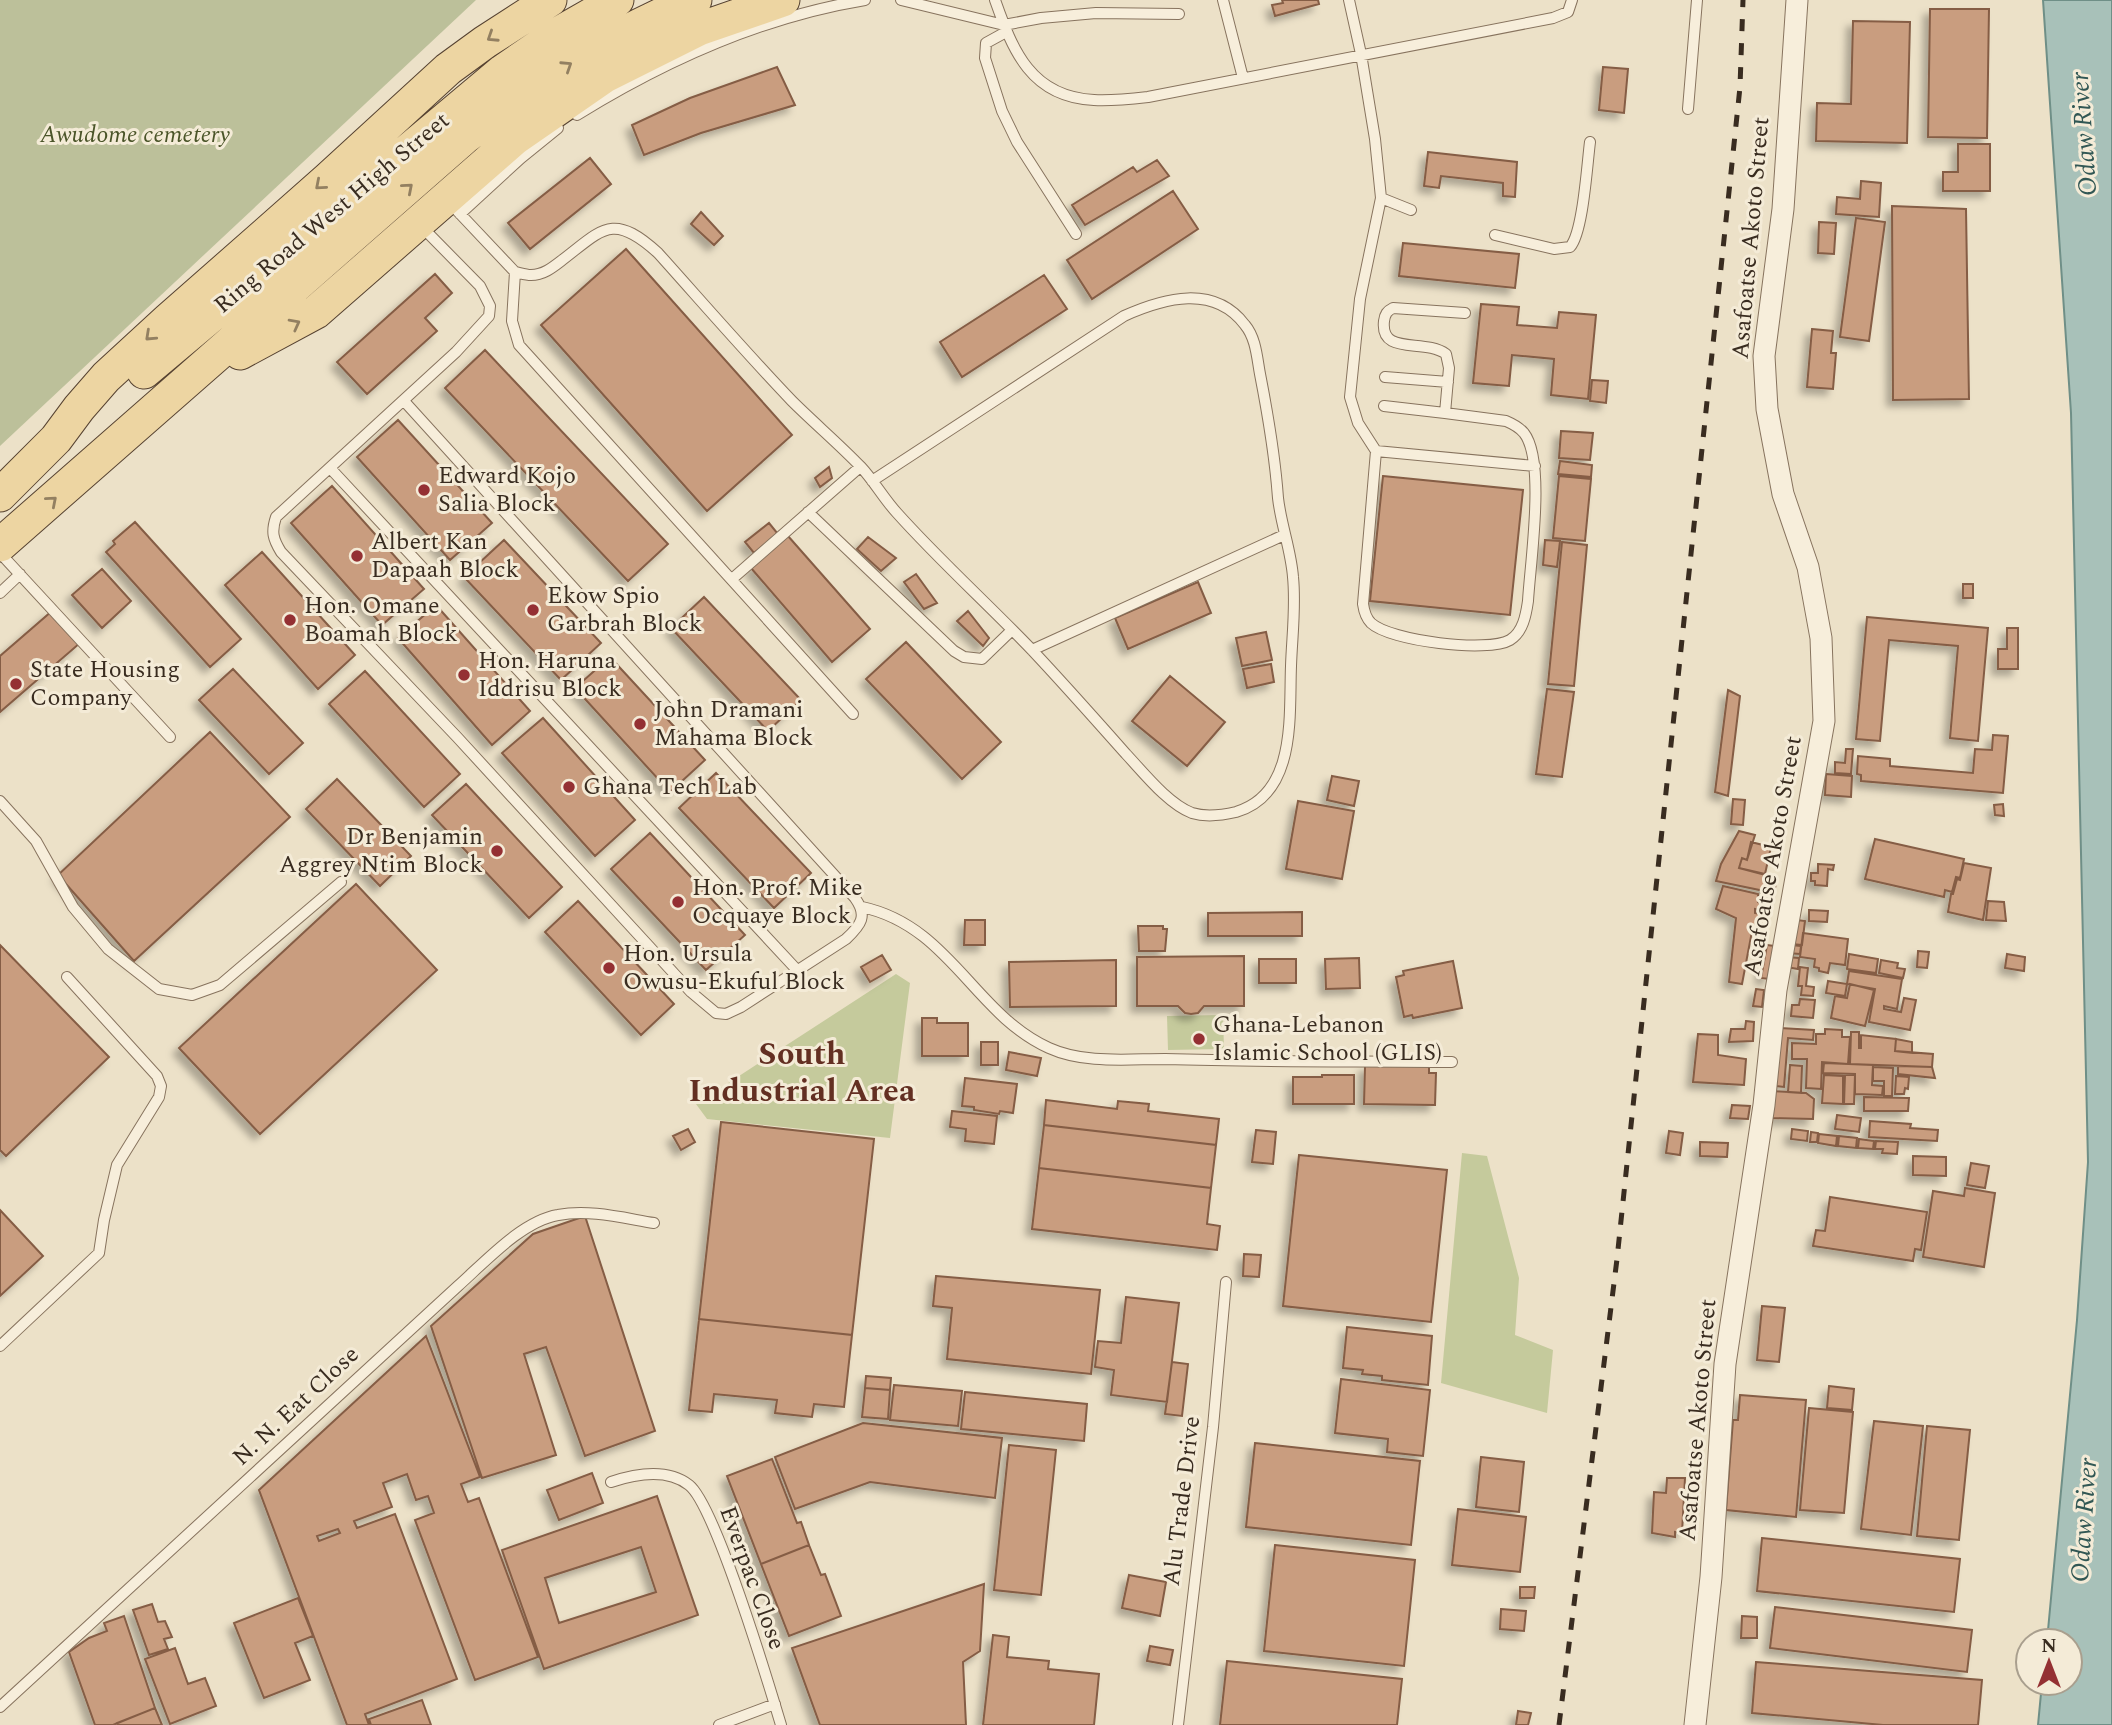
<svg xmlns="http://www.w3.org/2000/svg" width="2112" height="1725" font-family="Spectral,serif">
  <defs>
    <filter id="shadow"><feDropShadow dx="-6" dy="6" stdDeviation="3.5" flood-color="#0004"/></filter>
  </defs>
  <rect width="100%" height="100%" fill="#ece1c8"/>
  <path fill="#c5ca9c" d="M896 974 910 983 890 1138 707 1119 696 1104Z
    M1223 1015 1224 1049 1168 1050 1167 1016Z
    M1462 1153 1487 1156 1519 1278 1515 1335 1553 1350 1547 1413 1441 1383Z"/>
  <path fill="#bcc09a" d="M0 0H476L0 446Z"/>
  <path fill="#a8c1b9" stroke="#6f8f87" stroke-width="2" d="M2043 0H2112V1725H2038L2042 1683H2070V1641H2047L2077 1320 2088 1162 2071 413Z"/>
  <path fill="#c99d7f" stroke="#855d45" stroke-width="2" fill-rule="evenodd" filter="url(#shadow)" d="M1282 0H1318L1319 4 1275 16 1272 5 1283 3Z
    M1930 9H1989L1987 138 1928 137Z
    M1853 21 1910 22 1907 143 1816 141 1817 103 1851 104Z
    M777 67 795 105 701 133 644 155 632 125 690 98Z
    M1603 67 1628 69 1624 113 1599 110Z
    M1958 144H1990V191H1943V172H1958Z
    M1428 152 1517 162 1515 197 1503 196V183L1441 176 1439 188 1424 186Z
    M590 158 611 184 530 249 508 223Z
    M1157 160 1169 176 1085 225 1072 205 1133 167 1137 172Z
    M1861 181 1881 183 1879 217 1836 214 1837 197 1860 199Z
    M1173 191 1198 229 1092 299 1067 260Z
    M1892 206 1966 209 1969 399 1893 400Z
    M701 212 723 236 714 245 691 224Z
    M1856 218 1885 222 1869 341 1840 337Z
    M1819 222 1836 223 1834 254 1818 253Z
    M1403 243 1519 254 1515 288 1399 276Z
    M626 249 792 435 707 511 541 325Z
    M435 274 452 293 425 318 437 331 367 394 337 362Z
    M1044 275 1067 309 962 377 940 342Z
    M1481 304 1519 307 1517 325 1557 328 1559 312 1596 315 1588 399 1551 395 1554 359 1512 355 1509 386 1473 383Z
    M1812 329 1833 331 1831 353H1836L1833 389 1807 387Z
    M485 350 668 544 628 581 445 388Z
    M1592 380 1608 381 1606 403 1590 401Z
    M398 420 492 523 450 560 357 457Z
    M1561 431 1593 433 1590 460 1559 458Z
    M1560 461 1592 465 1591 477 1558 474Z
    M829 467 832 478 820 487 815 478Z
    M1383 476 1523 490 1510 615 1370 601Z
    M1559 476 1591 479 1585 541 1553 538Z
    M332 486 424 589 382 625 291 523Z
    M135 522 241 639 210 667 106 552 115 544 113 541Z
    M769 523 778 534 754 553 745 542Z
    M788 536 870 629 832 662 751 568Z
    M868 537 896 558 881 571 857 549Z
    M504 540 601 643 561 680 464 577Z
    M1545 540 1560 541 1557 567 1543 565Z
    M1562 542 1587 545 1574 686 1548 684Z
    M262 552 355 655 318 689 225 585Z
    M102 569 131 601 102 628 72 595Z
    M916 574 937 603 924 609 904 582Z
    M1198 582 1211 613 1128 649 1115 618Z
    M1963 584H1973V598H1963Z
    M704 597 801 700 768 731 671 628Z
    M436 605 530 711 492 745 398 638Z
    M52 611 80 643 0 712V656Z
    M968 611 989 638 983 646 957 621Z
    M1867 617 1988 628 1978 741 1950 738 1958 646 1889 640 1880 741 1856 739Z
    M2007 628H2018V669H1998V649H2007Z
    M1266 632 1272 660 1242 666 1236 638Z
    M906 642 1001 742 962 779 866 679Z
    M610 657 705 760 670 792 575 688Z
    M1271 664 1274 682 1247 688 1243 669Z
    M233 669 303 743 269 774 199 700Z
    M365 671 460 774 424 807 329 704Z
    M1170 676 1225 722 1187 766 1132 721Z
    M1547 689 1574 692 1562 777 1536 774Z
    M1728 690 1740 696 1728 796 1715 792Z
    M543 718 635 820 595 856 502 753Z
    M210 732 290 817 134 961 58 875Z
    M1993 735 2008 736 2003 793 1861 781V775L1857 774 1858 756 1890 759V766L1973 773 1975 749 1992 750Z
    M1846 749H1853L1851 774 1835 773V762L1845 763Z
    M716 773 811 873 774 908 679 808Z
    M1826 774 1852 776 1851 797 1825 795Z
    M1332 776 1359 781 1354 806 1327 800Z
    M337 779 411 856 380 886 306 809Z
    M466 784 562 887 529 918 432 815Z
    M1733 799 1745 800 1743 825 1731 824Z
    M1298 801 1354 811 1342 879 1286 869Z
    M2003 804 2004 816 1995 815 1994 805Z
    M1739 831 1755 835 1747 860 1742 858 1739 868 1777 878 1774 893 1716 881 1721 864Z
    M650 833 745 935 706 970 611 869Z
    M1875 839 1964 859 1960 878 1956 877 1952 892 1945 890 1944 897 1865 879Z
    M1751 842 1771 847 1765 874 1739 868 1742 858 1747 860Z
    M1964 863 1991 868 1983 920 1948 912 1951 894H1953L1957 879 1960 880Z
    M1818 864 1834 865 1833 870 1828 869 1827 886 1815 885V881H1811V873H1818Z
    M356 884 437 970 260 1134 179 1048Z
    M1723 886 1758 894V902L1769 906V912L1755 909V913L1768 916 1765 930 1753 926 1742 984 1729 982 1736 918 1716 909Z
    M578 901 674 1004 641 1035 545 932Z
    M1988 901 2004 902 2006 921 1986 920Z
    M1809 910 1828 911 1827 922 1809 921Z
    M1302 912V936H1208V913Z
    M965 920H985V945H964Z
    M1797 920 1805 921 1802 945 1791 944Z
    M1138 926H1163V929H1167L1165 951H1139Z
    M1803 933 1848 939 1845 965 1830 963 1828 973 1819 971V968L1814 967 1815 959 1800 957Z
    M0 945 109 1057 6 1156 0 1150Z
    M1767 945 1775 946 1769 979 1761 978Z
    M1791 945 1801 946 1800 954 1787 953Z
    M1918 951 1929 952 1927 968 1917 967Z
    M1849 954 1878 959 1876 973 1847 969Z
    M2007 954 2025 957 2024 971 2005 968Z
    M882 955 891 970 870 982 861 967Z
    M1244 956V1006H1204L1198 1013 1191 1014 1185 1013 1178 1006H1137V957Z
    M1787 957 1799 958 1798 969 1786 967Z
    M1359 958 1360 988 1326 989 1325 959Z
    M1259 959H1296V983H1259Z
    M1116 960V1006L1010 1007 1009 962Z
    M1881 960 1898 963 1897 968 1905 969 1903 978 1879 973Z
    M1453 961 1462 1008 1413 1018 1412 1015 1404 1017 1396 977 1404 975 1403 971Z
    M1800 967 1808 968 1806 986 1814 987 1813 996 1801 995 1802 986H1798Z
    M1849 971 1902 979 1897 1009 1884 1006V1009L1901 1012 1904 998 1916 1000 1910 1030 1869 1022 1875 989 1847 984Z
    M1828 981 1847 984 1845 996 1826 993Z
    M1850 984 1874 990 1865 1026 1831 1018 1835 996 1847 998Z
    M1756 989 1764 990 1762 1007 1753 1006Z
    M1800 999 1815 1000 1813 1018 1791 1016 1792 1005H1799Z
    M922 1018H937V1023H968V1056H922Z
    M1746 1021 1754 1022 1753 1041 1729 1042 1731 1029H1745Z
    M1780 1028 1814 1030 1813 1040 1788 1038 1784 1087 1776 1086Z
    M1825 1029 1842 1030V1037H1850L1848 1064 1822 1062 1821 1089 1806 1088 1807 1059H1792V1043L1816 1044V1034H1825Z
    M1851 1032H1859V1048H1861V1035L1896 1039 1895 1051 1933 1054 1932 1067 1850 1064Z
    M1698 1034 1718 1035V1055L1746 1059 1744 1085 1693 1082Z
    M1896 1039 1912 1042V1053L1895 1051Z
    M981 1042H998V1065H981Z
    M1009 1052 1041 1058 1037 1076 1006 1070Z
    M1824 1063 1873 1065 1872 1085 1883 1086 1882 1095 1855 1094V1074L1823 1073Z
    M1790 1065 1802 1066 1801 1093 1788 1092Z
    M1365 1066H1429V1073H1436L1435 1105 1364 1104Z
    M1898 1066 1932 1067 1935 1078 1898 1074Z
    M1873 1067 1893 1068 1892 1096H1884V1081H1873Z
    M1322 1075H1354V1104H1293V1077H1322Z
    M1824 1075 1843 1076V1104L1822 1103Z
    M1845 1075H1855L1854 1104H1844Z
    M1896 1076 1909 1077 1908 1089 1905 1088 1904 1094H1895Z
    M965 1078 1017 1084 1013 1113 1000 1111 999 1114 974 1110V1107L962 1106Z
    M1771 1091 1806 1093 1814 1099 1813 1119 1770 1118Z
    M1864 1097 1909 1098 1908 1111H1864Z
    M1046 1100 1117 1109 1118 1101 1149 1104 1148 1111 1219 1119 1216 1145 1044 1125Z
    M1732 1105 1750 1106 1748 1119 1730 1118Z
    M952 1111 997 1116 994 1144 965 1141 966 1129 950 1127Z
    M1837 1115 1861 1118 1859 1132 1835 1129Z
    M1870 1121 1911 1124 1910 1128 1938 1130 1937 1141 1869 1137Z
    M721 1122 874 1139 852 1335 699 1319Z
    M1044 1125 1216 1145 1211 1188 1039 1168Z
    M688 1129 695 1142 681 1150 673 1136Z
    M1792 1129 1808 1131 1807 1141 1791 1139Z
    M1256 1130 1276 1132 1273 1164 1252 1162Z
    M1669 1131 1683 1133 1680 1155 1666 1153Z
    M1811 1132 1818 1133 1817 1142H1810Z
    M1819 1134 1837 1136 1836 1146 1818 1143Z
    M1839 1136 1857 1138 1856 1148 1838 1146Z
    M1859 1139 1874 1141 1873 1149 1858 1148Z
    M1876 1141 1898 1142 1897 1154 1882 1153 1883 1149H1875Z
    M1700 1142 1728 1143 1727 1157 1700 1156Z
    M1299 1155 1447 1170 1431 1322 1283 1306Z
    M1913 1156 1946 1157V1176L1913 1175Z
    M1971 1163 1989 1166 1985 1188 1967 1185Z
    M1039 1168 1211 1188 1207 1224 1220 1226 1217 1250 1032 1229Z
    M1965 1188 1995 1193 1984 1267 1923 1257 1933 1191 1964 1196Z
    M1830 1197 1927 1212 1921 1250 1915 1249 1913 1261 1813 1246 1816 1230 1825 1231Z
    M0 1210 43 1256 0 1296Z
    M585 1216 655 1431 585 1456 546 1347 524 1354 556 1455 482 1478 431 1326 533 1234Z
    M1244 1254 1261 1255 1259 1277 1243 1276Z
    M936 1276 1100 1290 1091 1374 947 1359 952 1308 933 1306Z
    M1126 1297 1179 1303 1167 1402 1111 1395 1114 1370 1095 1367 1098 1341 1121 1343Z
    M1762 1306 1785 1308 1779 1362 1757 1360Z
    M699 1319 852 1335 844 1407 814 1404 812 1417 775 1413 777 1400 714 1394 712 1412 689 1410Z
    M1347 1327 1432 1336 1428 1385 1382 1380V1376L1362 1374 1363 1370 1343 1368Z
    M426 1336 480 1477 461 1484 468 1502 479 1498 538 1657 475 1680 415 1520 434 1513 428 1496 416 1500 407 1474 383 1483 392 1507 354 1521 357 1528 395 1514 457 1679 365 1714 369 1725H347L259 1490ZM338 1529 340 1533 319 1541 317 1536Z
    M1172 1362 1188 1364 1182 1416 1165 1414Z
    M866 1376 891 1378 890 1390 865 1388Z
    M1341 1379 1430 1390 1423 1456 1387 1452 1388 1439 1335 1433Z
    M894 1385 962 1391 958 1426 890 1420Z
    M1829 1386 1854 1389 1852 1410 1827 1408Z
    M865 1388 890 1390 888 1419 862 1417Z
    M965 1392 1087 1404 1084 1441 961 1429Z
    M1740 1395 1806 1400 1796 1517 1726 1510 1733 1420H1738Z
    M1809 1408 1853 1412 1844 1513 1800 1510Z
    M1874 1421 1923 1426 1911 1535 1861 1529Z
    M863 1423 1002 1438 995 1498 870 1482 795 1509 775 1457Z
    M1927 1426 1970 1430 1959 1540 1917 1536Z
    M1255 1443 1420 1461 1411 1545 1246 1527Z
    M1009 1445 1056 1450 1041 1595 994 1590Z
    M1481 1457 1524 1462 1519 1512 1476 1507Z
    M772 1459 797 1523 801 1522 809 1545 761 1564 727 1476Z
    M592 1473 603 1503 559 1520 547 1490Z
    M1667 1478H1685L1682 1533 1675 1532V1537L1652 1533 1654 1492 1666 1493Z
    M657 1496 698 1615 544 1669 502 1550ZM641 1547 656 1592 559 1623 545 1578Z
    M1458 1509 1526 1517 1520 1572 1452 1565Z
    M1762 1538 1960 1559 1954 1612 1757 1591Z
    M809 1545 821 1575 825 1574 841 1616 789 1636 761 1564Z
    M1275 1545 1415 1560 1404 1666 1264 1651Z
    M1129 1575 1166 1582 1160 1616 1122 1608Z
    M984 1584 980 1651 963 1662 966 1725H820L792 1648Z
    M1520 1587H1535L1534 1598H1520Z
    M298 1598 313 1636 295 1643 310 1680 264 1698 234 1623Z
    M152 1604 158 1622 165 1621 172 1637 164 1639 168 1649 149 1655 133 1610Z
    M1775 1607 1972 1630 1967 1672 1770 1648Z
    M1501 1609 1526 1611 1524 1631 1500 1629Z
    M124 1616 155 1708 113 1725H95L69 1652 89 1638 107 1631 104 1623Z
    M1742 1616 1757 1617V1638H1741Z
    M993 1635 1009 1637 1007 1657 1049 1661 1048 1669 1099 1674 1094 1725H983Z
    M1150 1646 1173 1650 1170 1665 1147 1661Z
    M175 1648 188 1684 205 1678 216 1706 170 1724 145 1659Z
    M1227 1661 1402 1679 1397 1725H1220Z
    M1756 1662 1982 1680 1978 1725H1883L1752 1713Z
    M422 1700 431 1725H371L369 1719Z
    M155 1708 162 1725H118L117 1723Z
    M1518 1711 1531 1713 1528 1725H1516Z"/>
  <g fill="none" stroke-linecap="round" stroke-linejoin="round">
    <g stroke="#87735e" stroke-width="12">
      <path id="lane" d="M901 0 1004 25 1041 18 1096 13 1179 14
        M995 0C1013 51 1031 97 1094 100 1111 101 1130 99 1148 97L1553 18 1568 12 1572 0
        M1223 0 1243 78
        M1349 0 1361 54 1375 139 1381 198 1360 299 1350 397 1358 423 1376 451 1535 466
        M1006 32 986 43 985 58 1002 111 1017 142 1076 234
        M1688 109 1697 0
        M577 115C666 60 761 17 865 0
        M1381 198 1411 210
        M447 200 515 272C520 273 526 275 531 275 543 275 552 268 561 261 602 230 612 211 658 253 702 302 746 353 792 401 814 423 839 444 861 467 874 481 884 499 897 513 940 561 988 604 1032 650 1064 684 1095 719 1126 754 1143 772 1168 804 1192 813 1205 817 1223 815 1236 812 1297 794 1289 716 1291 666 1292 636 1296 607 1293 577 1291 550 1281 525 1278 498 1275 456 1268 415 1260 374 1257 358 1256 338 1245 325 1214 284 1164 298 1124 316L872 481
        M460 214 521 158 558 128
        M1495 235 1554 249 1570 247C1583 233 1587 165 1590 142
        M515 272 512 321 519 345 853 714
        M1385 377 1448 382
        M404 401 855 898C868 916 861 925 846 939L741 1007 726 1014 716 1013 691 992 457 737 281 552C273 539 271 532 276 517L456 352 489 316 490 306 480 286 421 226
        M1384 406 1445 413
        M1376 451 1363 604C1364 611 1366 618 1371 623 1390 641 1488 653 1510 640 1523 632 1526 615 1528 601 1530 564 1546 461 1524 433 1519 427 1513 424 1506 421L1445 413 1449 368 1446 354C1424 338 1380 356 1384 321 1385 314 1387 311 1393 308L1465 313
        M330 468 797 970
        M808 512 954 651 964 657 982 659 1012 630
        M0 553 170 737
        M732 579 860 467
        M0 593 20 574
        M1032 650 1284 535
        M0 801 36 841 73 907 108 949 159 989 192 995 220 985 341 882
        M862 907C950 926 974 1014 1049 1048 1084 1064 1127 1059 1165 1059 1260 1062 1356 1061 1452 1062
        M0 1346 99 1253 104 1220 117 1165 159 1097 161 1086 157 1076 67 977
        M611 1482C635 1474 667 1468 689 1485 715 1505 769 1685 781 1725
        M0 1707 458 1286C485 1262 522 1221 558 1215 589 1209 623 1218 654 1223
        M719 1725 775 1704
        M1178 1725 1213 1427 1226 1282"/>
    </g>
    <g stroke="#87735e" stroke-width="23">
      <path id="street" d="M1695 1725 1711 1577 1725 1364 1764 1105 1776 990 1824 721 1821 638 1808 567 1783 494 1767 409 1764 356 1783 209 1797 0"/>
    </g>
    <g stroke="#564231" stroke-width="35">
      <path id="primary" d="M240 353 316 312 514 139 605 76 699 29 783 0
        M144 372 503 71 554 36 617 0
        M0 495 56 439 79 408 106 377 168 320 328 179 448 69 485 42 550 0
        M0 545 464 138C536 83 611 34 695 0"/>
    </g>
    <use href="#lane" stroke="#f7eedb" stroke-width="10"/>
    <use href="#street" stroke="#f7eedb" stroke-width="21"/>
    <use href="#primary" stroke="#edd5a2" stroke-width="33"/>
    <path stroke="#392c20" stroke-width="5" stroke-dasharray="12 12" stroke-linecap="butt" d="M1559 1725 1617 1259 1740 87 1743 0"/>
  </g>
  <defs><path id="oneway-chevron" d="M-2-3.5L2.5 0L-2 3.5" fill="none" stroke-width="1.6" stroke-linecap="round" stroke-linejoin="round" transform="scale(1.75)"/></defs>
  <g stroke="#938061">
    <use href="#oneway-chevron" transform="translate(492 37) rotate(147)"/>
    <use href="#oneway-chevron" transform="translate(567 66) rotate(-33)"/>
    <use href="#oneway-chevron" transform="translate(320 185) rotate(139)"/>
    <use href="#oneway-chevron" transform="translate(408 188) rotate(-41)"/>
    <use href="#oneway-chevron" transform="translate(295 324) rotate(-28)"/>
    <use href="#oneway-chevron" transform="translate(150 336) rotate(137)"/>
    <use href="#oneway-chevron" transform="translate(52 501) rotate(-41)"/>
  </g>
  <g fill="#943033" stroke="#f4ebd7" stroke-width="2.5">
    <circle cx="424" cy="490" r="7"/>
    <circle cx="357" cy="556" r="7"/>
    <circle cx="533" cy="610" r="7"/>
    <circle cx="290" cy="620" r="7"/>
    <circle cx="464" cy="675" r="7"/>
    <circle cx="16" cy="684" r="7"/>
    <circle cx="640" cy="724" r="7"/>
    <circle cx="569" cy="787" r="7"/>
    <circle cx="497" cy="851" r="7"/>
    <circle cx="678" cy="902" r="7"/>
    <circle cx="609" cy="968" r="7"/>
    <circle cx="1199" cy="1039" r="7"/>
  </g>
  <g text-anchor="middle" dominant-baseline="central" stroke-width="6" stroke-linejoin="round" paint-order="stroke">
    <g font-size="24" font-style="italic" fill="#4a5428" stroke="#f4ebd7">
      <text x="135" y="135">Awudome cemetery</text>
    </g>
    <g font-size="24" fill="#392c20" stroke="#f4ebd7">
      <text transform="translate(332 213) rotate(-40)">Ring Road West High Street</text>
      <text transform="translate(1751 238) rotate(-85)">Asafoatse Akoto Street</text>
      <text transform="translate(1773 856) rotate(-80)">Asafoatse Akoto Street</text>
      <text transform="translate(296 1406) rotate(-43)">N. N. Eat Close</text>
      <text transform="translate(1698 1420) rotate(-85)">Asafoatse Akoto Street</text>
      <text transform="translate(1182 1501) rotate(-83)">Alu Trade Drive</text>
      <text transform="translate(752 1578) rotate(70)">Everpac Close</text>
    </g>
    <g font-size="24" fill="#392c20" stroke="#f4ebd7" text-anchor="start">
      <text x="438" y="476">Edward Kojo<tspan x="438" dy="28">Salia Block</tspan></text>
      <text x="371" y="542">Albert Kan<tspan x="371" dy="28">Dapaah Block</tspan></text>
      <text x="547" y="596">Ekow Spio<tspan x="547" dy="28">Garbrah Block</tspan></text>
      <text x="304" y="606">Hon. Omane<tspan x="304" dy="28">Boamah Block</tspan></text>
      <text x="478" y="661">Hon. Haruna<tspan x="478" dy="28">Iddrisu Block</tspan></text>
      <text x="30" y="670">State Housing<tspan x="30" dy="28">Company</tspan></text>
      <text x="654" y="710">John Dramani<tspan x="654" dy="28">Mahama Block</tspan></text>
      <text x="583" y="787">Ghana Tech Lab</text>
      <text x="483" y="837" text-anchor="end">Dr Benjamin<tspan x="483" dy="28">Aggrey Ntim Block</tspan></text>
      <text x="692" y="888">Hon. Prof. Mike<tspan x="692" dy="28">Ocquaye Block</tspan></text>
      <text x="623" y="954">Hon. Ursula<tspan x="623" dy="28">Owusu-Ekuful Block</tspan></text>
      <text x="1213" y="1025">Ghana-Lebanon<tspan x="1213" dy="28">Islamic School (GLIS)</tspan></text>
    </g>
    <g font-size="26" font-style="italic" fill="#315754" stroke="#f4ebd7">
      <text transform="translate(2084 134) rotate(-94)">Odaw River</text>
      <text transform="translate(2084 1520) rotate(-86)">Odaw River</text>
    </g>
    <g font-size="32" font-weight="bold" fill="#632f22" stroke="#f4ebd7">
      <text x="802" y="1054">South<tspan x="802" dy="37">Industrial Area</tspan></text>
    </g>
  </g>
  <g transform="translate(2049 1662)"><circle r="33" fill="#f4ebd7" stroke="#a99f8e" stroke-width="2"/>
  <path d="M0-5L12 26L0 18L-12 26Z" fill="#943033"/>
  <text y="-10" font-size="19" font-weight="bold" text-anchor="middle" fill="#392c20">N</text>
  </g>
</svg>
